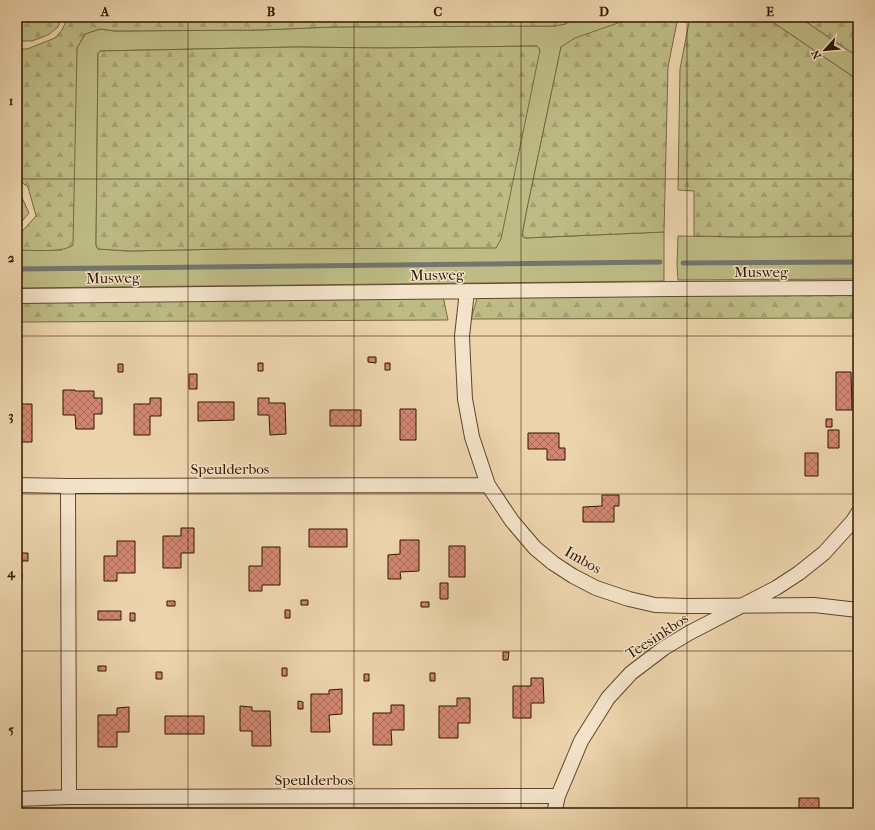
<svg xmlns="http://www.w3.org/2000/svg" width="875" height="830" font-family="'IM FELL French Canon',serif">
  <defs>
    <pattern id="forest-firs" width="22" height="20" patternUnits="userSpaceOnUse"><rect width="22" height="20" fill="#bebb85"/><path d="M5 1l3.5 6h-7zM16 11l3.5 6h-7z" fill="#a4a071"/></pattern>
    <pattern id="building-cross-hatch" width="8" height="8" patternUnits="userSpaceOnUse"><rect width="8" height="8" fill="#d28672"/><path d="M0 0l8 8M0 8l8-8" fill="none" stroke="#ab6d5b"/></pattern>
  </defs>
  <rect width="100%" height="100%" fill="#ecd4ac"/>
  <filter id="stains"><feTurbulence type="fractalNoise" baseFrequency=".005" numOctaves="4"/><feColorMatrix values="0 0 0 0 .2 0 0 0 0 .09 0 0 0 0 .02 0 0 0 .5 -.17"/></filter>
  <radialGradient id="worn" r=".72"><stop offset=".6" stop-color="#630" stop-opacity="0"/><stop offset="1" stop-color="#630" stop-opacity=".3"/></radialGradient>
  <path fill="#bebb85" stroke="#786943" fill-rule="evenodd" d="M577 17H635L561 47 527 209 522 235 525 238 664 232V281L17 288V250H62L77 48 85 34 100 29 115 31 260 30 332 27 555 26 565 24ZM537 46 540 50 228 249 129 251 98 249 96 245 98 53 100 51 295 47 383 48Z
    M765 17H799L858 57V80Z
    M678 236 741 237 858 236V279L678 280 677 265Z"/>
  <path fill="url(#forest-firs)" stroke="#786943" d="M17 17C25 18 31 22 39 17H62L58 27 48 35 32 41H17Z
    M68 17H577L565 24 555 26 332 27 260 30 115 31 100 29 85 34 77 48 73 245C64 253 30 250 17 250V237L36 216 28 187 17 179V49H27L55 38 62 30Z
    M635 17H678L668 67 664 232 525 238 522 236 527 209 561 47 575 38Z
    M690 17H765L858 80V236L741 237 694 236V191L678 190 680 69Z
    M799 17H858V57Z
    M537 46 540 50 501 239 496 248 228 249 129 251 98 249 96 245 98 53 100 51 295 47 383 48Z
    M17 189 19 191 29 213 17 227Z
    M858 294V318L471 319 478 295Z
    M443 296 448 320 17 322V301Z"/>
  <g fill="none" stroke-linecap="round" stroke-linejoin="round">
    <path stroke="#73766e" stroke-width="5" d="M683 263 858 262
      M17 269 660 262"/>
  </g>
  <path fill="url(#building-cross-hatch)" stroke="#311701" d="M368 357H376V363L368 362Z
    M258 363H263V371H258Z
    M385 363H390V370H385Z
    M118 364H123V372H118Z
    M836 372H851L852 410H836Z
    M189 374H197V389H189Z
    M63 390H75V391H94V398H102V414H94V429H76L75 415H63Z
    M150 398H161V416H150V435H134V404H150Z
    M258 398H269V403H285L286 434 270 435 269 415H258Z
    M198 402H234V420L198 421Z
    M17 404H32V442H17Z
    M400 409H416V440H400Z
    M330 410H361V426H330Z
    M826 419H832V427H826Z
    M828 430H839V448H828Z
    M528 433H559V448H565V460H547V449H528Z
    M805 453H818V476H805Z
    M602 495H619V506H614V522H583V507L602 506Z
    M181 528H194V553H181V568H163V536H181Z
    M309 529H347V547H309Z
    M400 540H419V571L400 572 401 579H388V555L400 554Z
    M117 541H135V573H117V581H104V556H117Z
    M449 546H465V577H449Z
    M262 547H280V585H262V591H249V566H262Z
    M17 553H28V561H17Z
    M17 574H22V579H17Z
    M440 583H448V599H440Z
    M301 600H308V605H301Z
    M167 601H175V606H167Z
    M421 602H429V607H421Z
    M285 610H290V618H285Z
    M98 611H121V620H98Z
    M130 613H135V621H130Z
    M503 652H509L508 660H503Z
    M98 666H106V671H98Z
    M282 668H287V676H282Z
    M156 672H162V679H156Z
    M430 673H435V681H430Z
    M364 674H369V681H364Z
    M531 678H543L544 703H531V718H513V686H531Z
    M342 689V714L329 715 330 732H311V694H329V690Z
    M457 698H470V723H458V738H439V706H457Z
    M298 701 303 702V709H298Z
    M391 705H404V730H391L392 745H373V713H391Z
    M240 706 252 707V711H270L271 746H252V731H240Z
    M129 707V732H117V747H98V715H117V708Z
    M165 716H204V734H165Z
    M799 798H819V809H812V813H781V809H799Z"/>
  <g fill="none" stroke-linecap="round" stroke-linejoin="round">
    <g stroke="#60462c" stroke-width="16">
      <path id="minor" d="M467 291 462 336 463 359 465 399 472 437 488 485 512 521 535 548 553 563 573 576 596 588 629 599 655 605 685 606 814 605 858 610
        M17 296 671 289 858 288
        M17 485 68 486
        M488 485 68 486 69 797 558 796
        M17 799 69 797
        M554 813 558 796 581 741 608 698 631 673 664 648 689 633 776 588 799 573 824 553 853 521 858 513"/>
    </g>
    <use href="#minor" stroke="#f3e3c9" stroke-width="14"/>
  </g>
  <path fill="none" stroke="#311701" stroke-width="1" stroke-opacity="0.55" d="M188 17V813M354 17V813M521 17V813M687 17V813M17 179H858M17 336H858M17 494H858M17 651H858"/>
  <g text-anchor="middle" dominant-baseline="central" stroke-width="3" stroke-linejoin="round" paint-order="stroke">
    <g font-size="15" fill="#311701" stroke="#f3e3c9">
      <text x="761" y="272">Musweg</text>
      <text transform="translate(437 275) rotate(-1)">Musweg</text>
      <text transform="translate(113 278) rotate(-1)">Musweg</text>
      <text x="230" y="469">Speulderbos</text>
      <text transform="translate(583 560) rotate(30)">Imbos</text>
      <text transform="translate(657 636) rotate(-33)">Teesinkbos</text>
      <text x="314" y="780">Speulderbos</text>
    </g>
  </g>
  <rect width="875" height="830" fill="none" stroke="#ecd4ac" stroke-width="44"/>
  <g transform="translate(825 50) rotate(243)" stroke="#f3e3c9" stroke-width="3" paint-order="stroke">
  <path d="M0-3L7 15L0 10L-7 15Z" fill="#311701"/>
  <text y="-6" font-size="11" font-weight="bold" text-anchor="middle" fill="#311701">N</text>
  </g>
  <rect x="22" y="22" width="831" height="786" fill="none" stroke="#311701" stroke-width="1.5"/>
  <g font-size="13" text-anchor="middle" font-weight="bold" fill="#311701">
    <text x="105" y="16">A</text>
    <text x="271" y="16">B</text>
    <text x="438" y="16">C</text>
    <text x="604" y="16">D</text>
    <text x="770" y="16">E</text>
    <text x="11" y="105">1</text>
    <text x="11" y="262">2</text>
    <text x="11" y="420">3</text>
    <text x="11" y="577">4</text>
    <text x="11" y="734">5</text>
  </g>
  <rect width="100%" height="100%" filter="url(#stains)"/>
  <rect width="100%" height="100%" fill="url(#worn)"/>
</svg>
